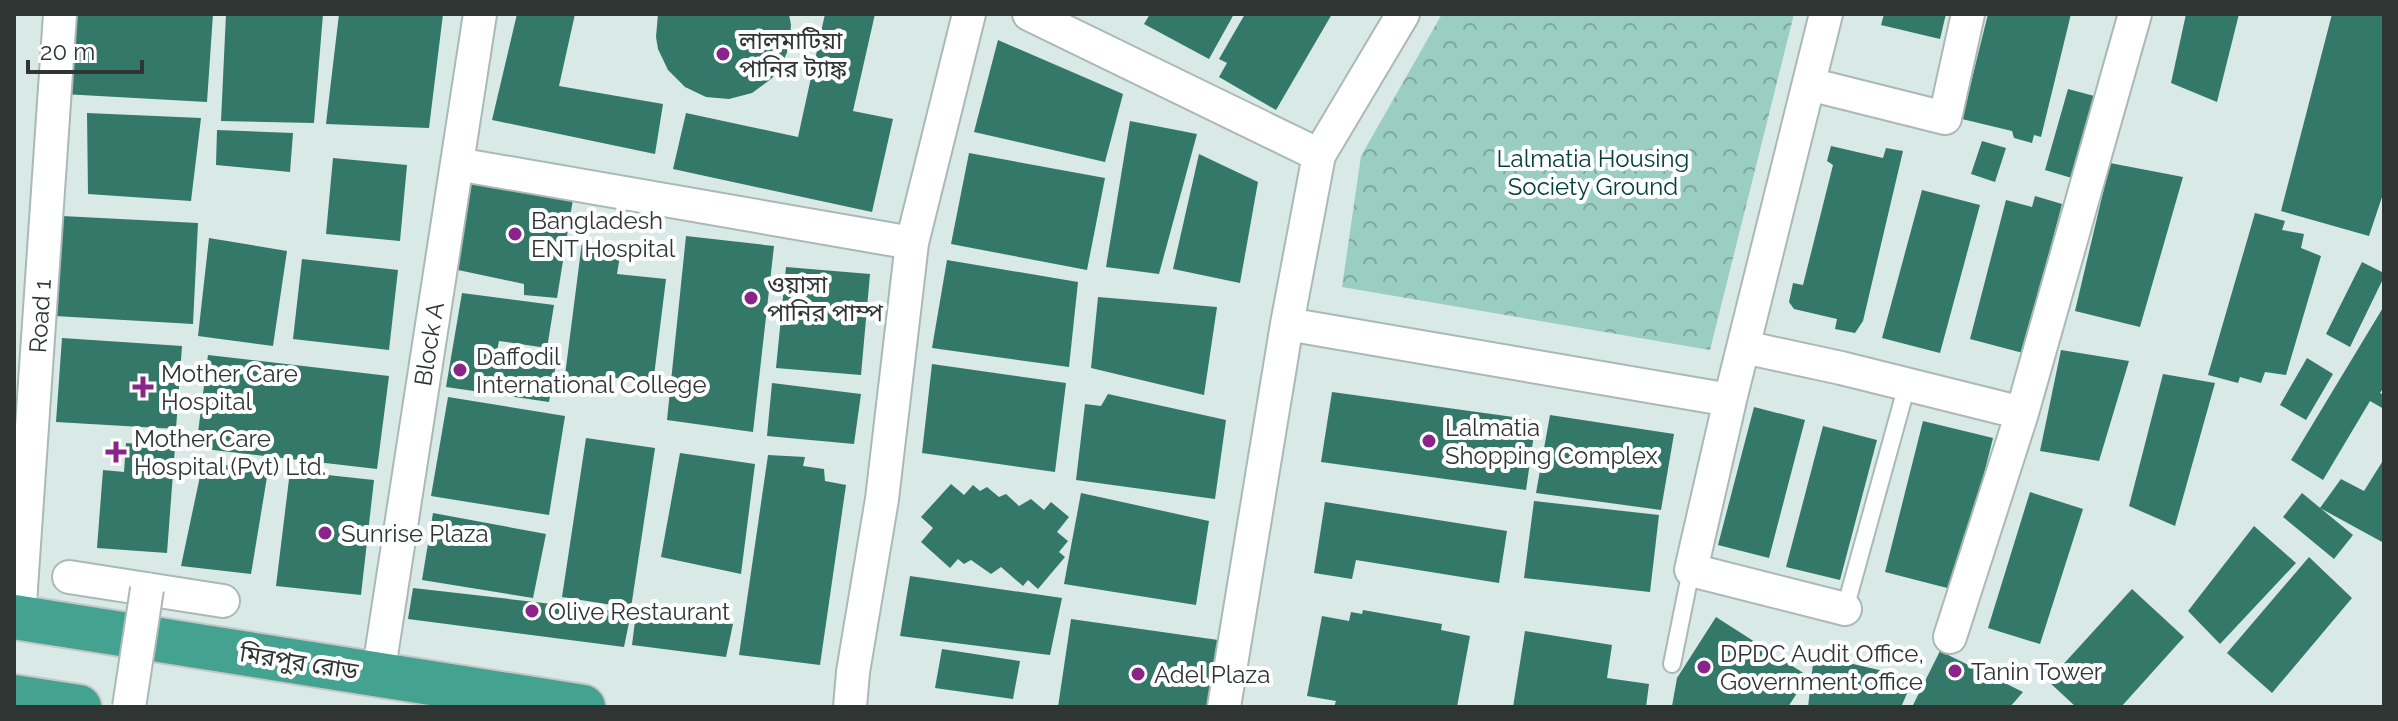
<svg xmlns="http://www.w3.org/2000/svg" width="2398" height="721" font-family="Raleway,'Noto Sans Bengali',sans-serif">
  <defs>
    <pattern id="park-crowns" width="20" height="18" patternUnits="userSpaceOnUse" patternTransform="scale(2)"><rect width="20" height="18" fill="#9acec2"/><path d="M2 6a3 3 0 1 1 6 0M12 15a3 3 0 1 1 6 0" fill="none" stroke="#7ea89e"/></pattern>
  </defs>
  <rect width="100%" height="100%" fill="#d9e9e5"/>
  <path fill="url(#park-crowns)" d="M1442 14H1794L1710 350 1342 287 1361 156Z"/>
  <path fill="#34786a" d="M68 14H213L207 102 63 94Z
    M226 14H323L314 123 221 121Z
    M339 14H443L429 128 326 124Z
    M517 14H575L559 86 663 104 655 154 492 120Z
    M658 14H789L791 25 789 48 779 70 771 79 752 93 729 99 706 97 685 87 668 70 658 49 656 37Z
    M825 14H875L853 111 893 119 872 212 673 169 686 113 798 137Z
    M1150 14H1234L1209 59 1144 24Z
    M1245 14H1332L1276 110 1219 77 1227 63 1219 59Z
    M1884 14H1946L1940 39 1881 25Z
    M1988 14H2071L2041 137 2034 135 2032 143 2014 138 2012 131 1962 119Z
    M2186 14H2239L2217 102 2171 83Z
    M2332 14H2384V191L2369 236 2281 211Z
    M998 40 1123 94 1105 162 974 132Z
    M2068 89 2098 97 2075 179 2045 170Z
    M87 113 201 118 191 201 88 194Z
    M1130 121 1197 134 1159 274 1106 267Z
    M217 130 293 133 290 172 216 165Z
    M1982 141 2006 148 1995 182 1971 174Z
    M1831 146 1883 158 1886 148 1903 151 1863 321 1855 333 1835 329 1837 319 1794 309 1789 302 1793 283 1803 285 1833 165 1827 161Z
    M969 153 1105 178 1087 270 951 244Z
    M1199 154 1258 182 1240 283 1173 269Z
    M333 158 407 165 400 241 326 234Z
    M2110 163 2183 177 2140 327 2075 311Z
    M472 179 573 199 557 298 524 295V284L458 270Z
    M1922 190 1980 205 1940 353 1882 338Z
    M2035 196 2062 204 2023 353 1970 339 2006 200 2032 207Z
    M2255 213 2285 221 2282 230 2304 234 2301 248 2321 256 2286 375 2265 372 2261 383 2240 377 2238 383 2208 375Z
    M62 216 198 223 193 324 55 316Z
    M686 236 774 246 753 432 667 420Z
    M209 238 287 251 273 346 198 336Z
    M582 242 621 250 617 274 666 279 653 384 604 376 602 386 564 383Z
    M302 259 398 270 389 350 293 339Z
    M947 260 1078 282 1069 367 932 348Z
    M2362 262 2384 273V277L2350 347 2326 334Z
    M786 267 870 274 861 375 776 368Z
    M462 293 554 305 547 348 499 341 497 351 556 364 549 402 446 387Z
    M1098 297 1217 307 1204 395 1091 368Z
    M2384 306V387L2380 393 2384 395V409L2370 401 2323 480 2291 460Z
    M62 338 182 346 176 429 56 422Z
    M2061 350 2129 361 2099 461 2040 451Z
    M208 355 389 376 377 469 196 448Z
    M2307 358 2333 374 2306 420 2280 405Z
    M932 364 1066 383 1055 472 922 453Z
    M2163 374 2215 383 2175 526 2129 506Z
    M772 383 861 394 854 444 767 436Z
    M1332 392 1536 420 1526 490 1321 462Z
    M1108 394 1226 420 1215 499 1076 480 1085 404 1101 406Z
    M448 397 565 416 549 515 431 496Z
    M1754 407 1805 420 1769 558 1718 545Z
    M1550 415 1674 434 1661 510 1536 493Z
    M1923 421 1993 438 1955 590 1885 572Z
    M1823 426 1877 440 1840 580 1786 567Z
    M586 438 655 448 631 608 562 597Z
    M126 443 175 447 167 553 97 548 103 470 124 472Z
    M680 453 755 464 741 574 661 557Z
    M768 455 805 457 803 466 824 469 825 481 846 485 820 665 739 655Z
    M2384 459V543L2320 508 2341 479 2364 491Z
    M203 462 268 471 251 574 181 566Z
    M290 471 374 480 361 595 276 586Z
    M951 484 964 495 973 485 980 491 987 487 999 497 1006 494 1019 506 1031 499 1044 510 1051 502 1069 517 1057 532 1068 541 1059 552 1065 557 1038 589 1028 580 1023 586 1001 567 991 574 971 560 964 564 958 559 950 568 921 542 933 528 921 517Z
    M2030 492 2083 509 2040 644 1988 628Z
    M1081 493 1209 521 1196 605 1064 584Z
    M2302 493 2353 535 2334 559 2283 517Z
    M1534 501 1659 515 1650 592 1524 578Z
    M1325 502 1507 531 1499 583 1356 560 1352 579 1314 573Z
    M433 513 546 534 533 598 422 580Z
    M2254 526 2296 563 2220 644 2188 611Z
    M2309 557 2352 598 2272 693 2227 653Z
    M910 576 1062 598 1050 655 900 636Z
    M413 588 631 613 624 647 408 619Z
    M2132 589 2184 637 2121 707H2076L2048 681Z
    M1363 610 1442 624 1441 630 1470 636 1457 707H1334L1336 701 1307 696 1322 616 1349 621 1351 612 1362 614Z
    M636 613 733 624 726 657 632 645Z
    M1716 617 1808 676 1788 707 1672 706 1677 678Z
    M1071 619 1218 640 1209 707H1058Z
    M1525 631 1612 645 1607 678 1649 684 1646 707H1513Z
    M942 649 1020 661 1013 699 935 688Z
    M1940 651 2023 692 2010 707H1912Z
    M1814 655 1914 678 1901 707H1808Z"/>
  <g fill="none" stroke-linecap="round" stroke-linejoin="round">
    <g stroke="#aab9b5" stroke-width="20">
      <path id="lane" d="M1845 609 1907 385
        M1672 664 1691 570"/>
    </g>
    <g stroke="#aab9b5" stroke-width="36">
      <path id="street" d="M1029 14 1319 155
        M1809 84 1945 118 1968 14
        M457 164 912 243
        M1287 324 1730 400 1826 14
        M1744 347 1841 368 2022 413 2135 14
        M1730 400 1691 570 1845 609
        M69 577 223 601
        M19 618 60 14
        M1950 637 2022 413
        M378 675 480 14
        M850 707 853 672 882 499 912 243 969 14
        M1224 707 1287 324 1319 155 1403 14"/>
    </g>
    <g stroke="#c5c6c6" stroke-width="48">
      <path id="highway" d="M14 617 583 707
        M14 697 79 707"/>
    </g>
    <use href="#lane" stroke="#fff" stroke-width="16"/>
    <use href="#street" stroke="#fff" stroke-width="32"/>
    <use href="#highway" stroke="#44a290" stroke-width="44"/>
    <g stroke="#aab9b5" stroke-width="36" stroke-linecap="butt">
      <path id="street-bridge" d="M129 707 147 589"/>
    </g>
    <use href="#street-bridge" stroke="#fff" stroke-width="32"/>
  </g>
  <g fill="#8b248a" stroke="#fff" stroke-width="3">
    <circle cx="723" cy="54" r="8"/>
    <circle cx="515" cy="234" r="8"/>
    <circle cx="751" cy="298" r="8"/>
    <circle cx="460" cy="370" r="8"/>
    <path d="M139 375h8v8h8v8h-8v8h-8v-8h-8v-8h8z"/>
    <circle cx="1429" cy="441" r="8"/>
    <path d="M112 440h8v8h8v8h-8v8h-8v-8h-8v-8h8z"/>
    <circle cx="325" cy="533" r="8"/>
    <circle cx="532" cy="611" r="8"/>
    <circle cx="1704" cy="667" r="8"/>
    <circle cx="1955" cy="671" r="8"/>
    <circle cx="1138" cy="674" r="8"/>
  </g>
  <g text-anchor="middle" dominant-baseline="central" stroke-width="8" stroke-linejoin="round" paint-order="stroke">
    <g font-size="24" fill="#2f3533" stroke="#fff" text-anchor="start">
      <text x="739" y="40">লালমাটিয়া<tspan x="739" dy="28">পানির ট্যাঙ্ক</tspan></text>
      <text x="531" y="220">Bangladesh<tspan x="531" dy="28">ENT Hospital</tspan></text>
      <text x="767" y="284">ওয়াসা<tspan x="767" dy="28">পানির পাম্প</tspan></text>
      <text x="476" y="356">Daffodil<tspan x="476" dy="28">International College</tspan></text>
      <text x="161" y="373">Mother Care<tspan x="161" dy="28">Hospital</tspan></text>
      <text x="1445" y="427">Lalmatia<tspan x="1445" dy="28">Shopping Complex</tspan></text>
      <text x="134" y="438">Mother Care<tspan x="134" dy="28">Hospital (Pvt) Ltd.</tspan></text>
      <text x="341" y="533">Sunrise Plaza</text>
      <text x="548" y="611">Olive Restaurant</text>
      <text x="1720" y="653">DPDC Audit Office,<tspan x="1720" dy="28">Government office</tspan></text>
      <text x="1971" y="671">Tanin Tower</text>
      <text x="1154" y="674">Adel Plaza</text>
    </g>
    <g font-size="24" fill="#004036" stroke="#fff">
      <text x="1593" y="158">Lalmatia Housing<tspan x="1593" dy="28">Society Ground</tspan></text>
    </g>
    <g font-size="24" fill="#2f3533" stroke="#fff">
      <text transform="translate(40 316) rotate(-86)">Road 1</text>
      <text transform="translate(429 344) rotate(-81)">Block A</text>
      <text transform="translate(299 662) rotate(9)">মিরপুর রোড</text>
    </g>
  </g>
  <rect width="2398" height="721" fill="none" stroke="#2f3533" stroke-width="32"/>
  <path d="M28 60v12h114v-12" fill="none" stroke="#2f3533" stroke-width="4"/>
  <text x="40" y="60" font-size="24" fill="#2f3533" stroke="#ffffff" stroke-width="6" paint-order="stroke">20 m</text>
</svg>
